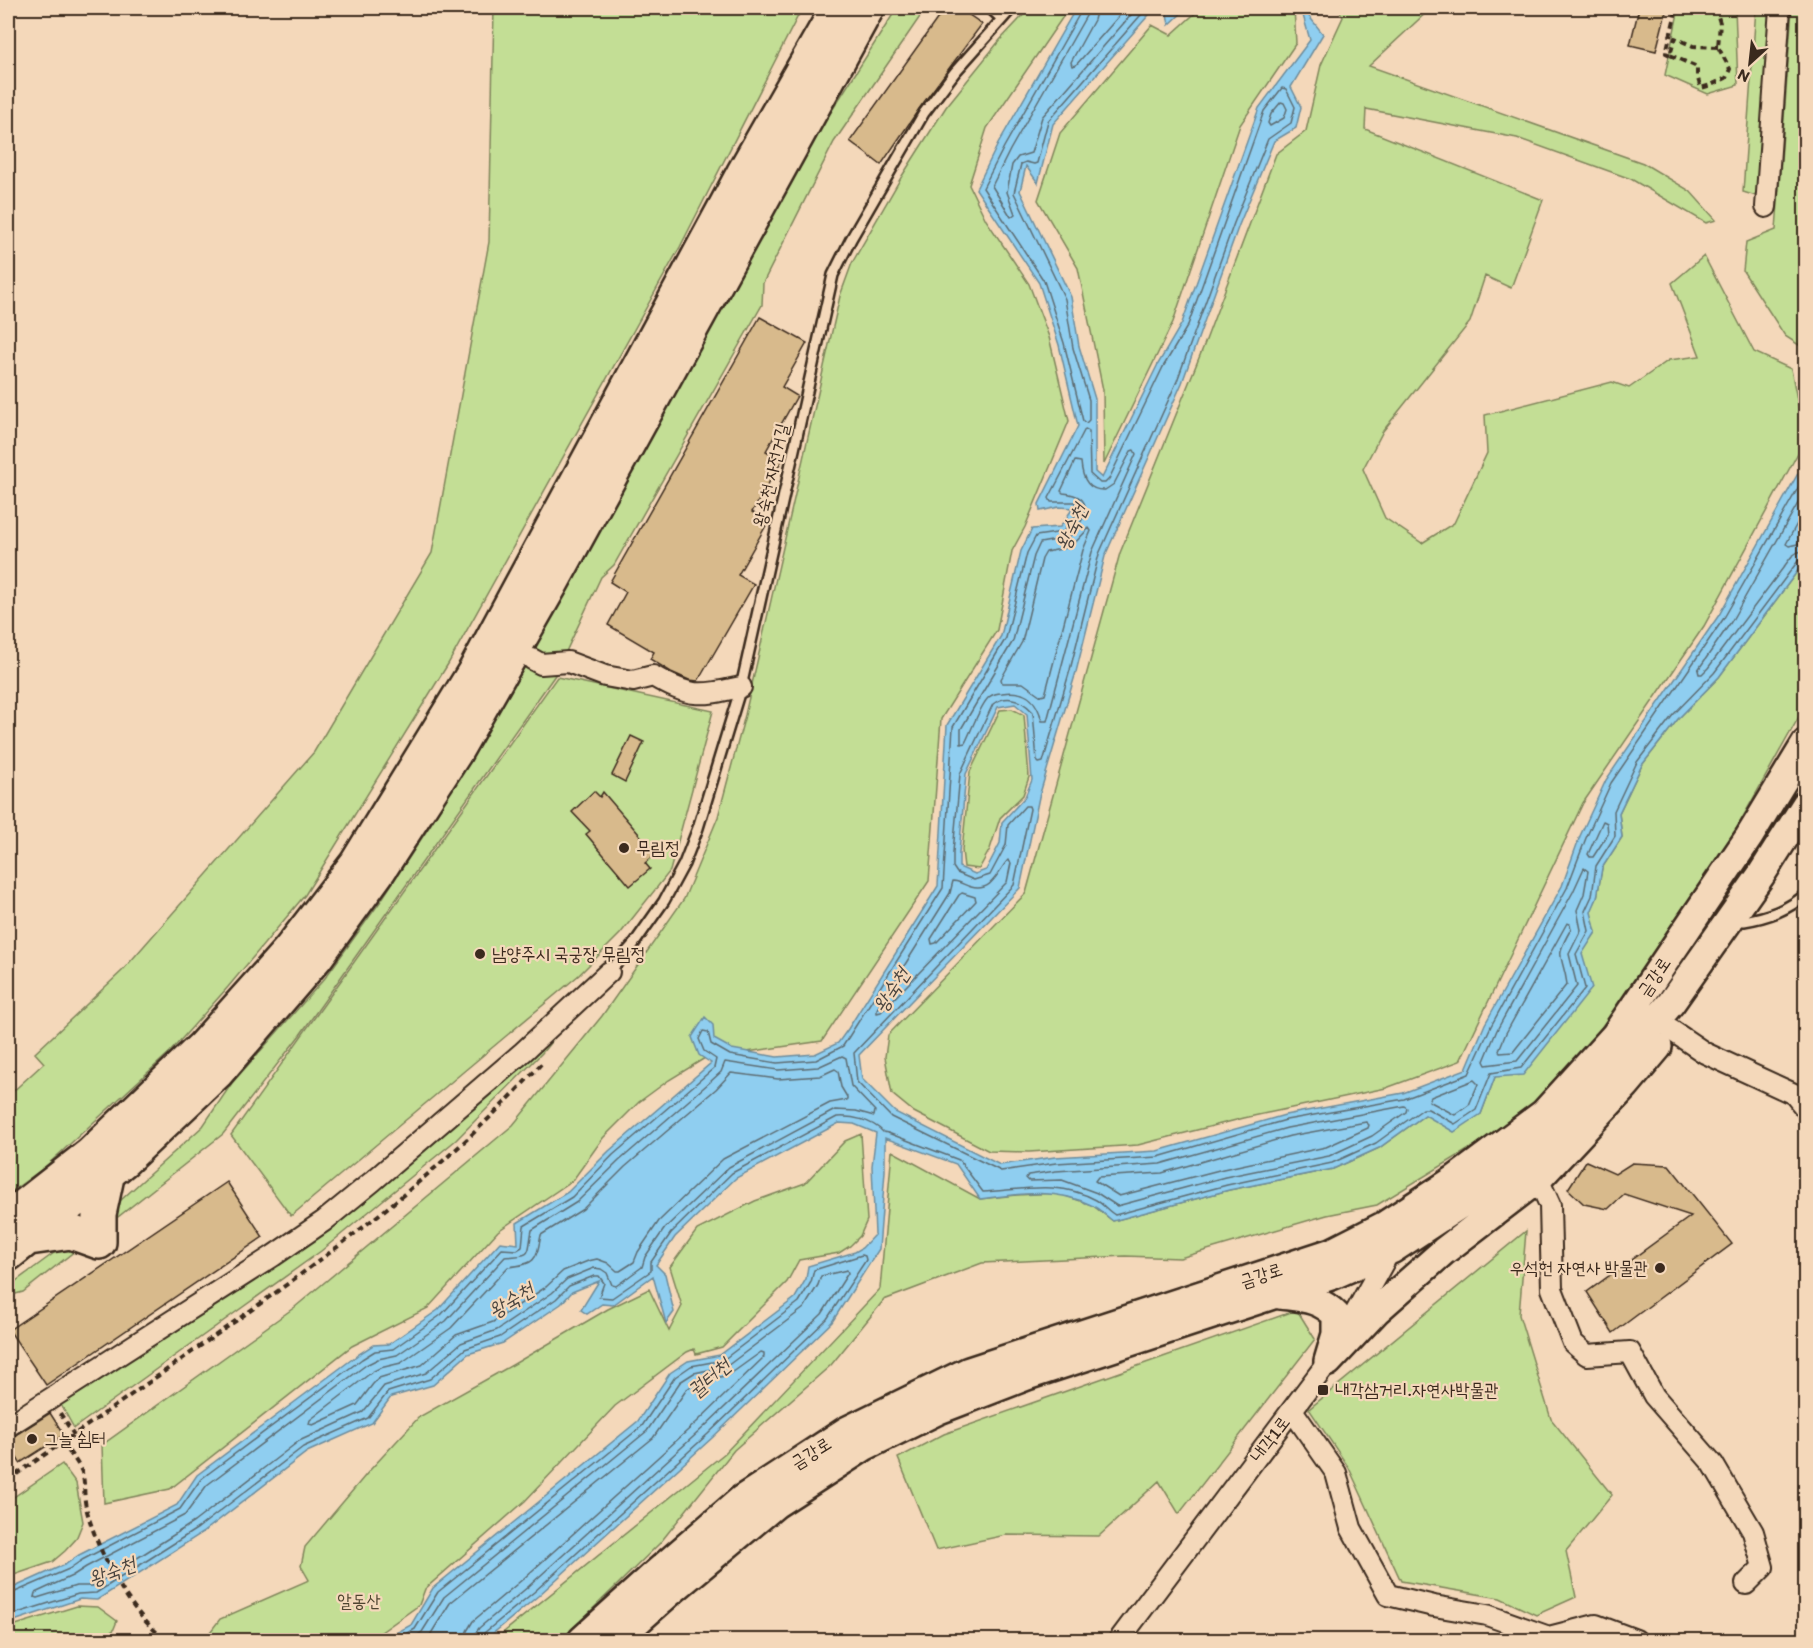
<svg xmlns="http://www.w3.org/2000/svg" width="1813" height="1648" font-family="Itim,'Poor Story',sans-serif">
  <rect width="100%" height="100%" fill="#f4d8ba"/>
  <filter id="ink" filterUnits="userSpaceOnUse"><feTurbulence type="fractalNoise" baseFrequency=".0167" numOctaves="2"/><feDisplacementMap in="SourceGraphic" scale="12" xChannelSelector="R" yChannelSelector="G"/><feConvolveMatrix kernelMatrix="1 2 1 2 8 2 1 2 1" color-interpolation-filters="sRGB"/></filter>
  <g filter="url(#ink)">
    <path fill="#c3de95" stroke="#7f845a" stroke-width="1.5" d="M494 8H802L680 247 448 664 305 895 228 987 170 1052 45 1167 8 1194V1096L44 1063 35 1053 122 971 314 752 432 553 489 242Z
      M897 8H926L834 142 763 283 762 305 614 565 601 577 555 675 300 1035 223 1134 23 1292 8 1296V1287L58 1250 113 1217 121 1200 203 1126 232 1083 325 978 380 902 429 827 510 693 815 137Z
      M1030 8H1069L987 128 969 185 986 220 1029 284 1049 337 1069 421 1025 527 1012 551 997 630 941 719 929 881 822 1041 705 1058 669 1080 639 1102 603 1138 573 1180 498 1231 428 1308 352 1346 170 1489 104 1503 102 1445 295 1307 513 1125 602 1016 684 899 718 817 745 715 840 296 852 263 902 176 946 107 1000 40Z
      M1201 8H1294L1296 43 1240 125 1173 322 1104 464 1103 390 1078 268 1038 200 1060 133 1152 25 1171 35Z
      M1338 8H1431L1369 66 1643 163 1690 191 1716 220 1706 223 1631 179 1517 138 1366 109 1365 129 1543 200 1511 288 1485 276 1470 322 1383 431 1363 469 1385 518 1422 543 1454 523 1487 453 1485 415 1612 382 1629 388 1669 360 1700 356 1672 283 1704 256 1754 352 1791 369 1805 440 1704 626 1583 803 1460 1061 1386 1088 1244 1118 1138 1145 1029 1152 989 1151 914 1112 892 1094 885 1057 888 1035 1026 893 1120 553 1203 348 1276 154 1306 131 1321 65 1343 17Z
      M1679 8H1735L1738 85 1708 94 1665 75Z
      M1756 8H1771L1759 197 1743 192Z
      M1792 8H1806V325L1799 345 1785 336 1743 271 1746 242 1776 230Z
      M1805 561V706L1735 831 1599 1031 1537 1108 1377 1205 1327 1215 1180 1258 1125 1256 982 1263 884 1300 831 1365 734 1450 660 1543 561 1640H494L725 1453 880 1289 892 1151 980 1199 1017 1195 1058 1193 1092 1205 1113 1221 1229 1190 1333 1169 1379 1148 1425 1115 1481 1114 1495 1077 1596 932 1590 912 1597 898 1602 868 1622 837 1619 813 1642 765 1678 719 1719 677Z
      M557 677 713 711 670 871 620 934 579 975 291 1216 231 1135Z
      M1012 709 1024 715 1029 777 1023 795 1000 818 990 849 979 869 964 867 962 850 970 772 1000 710Z
      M572 1016 542 1053 456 1140 321 1251 74 1428 60 1403 229 1296 333 1226Z
      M861 1134 867 1220 860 1236 850 1246 839 1253 799 1260 787 1282 722 1347 696 1354 694 1349 687 1352 615 1406 525 1501 425 1589 419 1605 370 1640H204L220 1619 309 1580 301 1566 305 1547 370 1470 419 1417 514 1364 608 1309 649 1289 669 1331 682 1306 670 1267 697 1230 755 1201 805 1183 845 1141Z
      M1526 1231 1519 1315 1551 1419 1612 1495 1566 1551 1576 1597 1536 1615 1500 1598 1401 1581 1349 1468 1309 1409Z
      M1297 1310 1315 1339 1179 1514 1159 1481 1099 1536 1006 1535 936 1550 898 1458 944 1434Z
      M62 1464 76 1483 83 1522 76 1539 65 1551 52 1562 8 1577V1501Z
      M77 1606 98 1607 117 1621 113 1631 84 1640H8L9 1627Z"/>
    <path fill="#8fcef0" stroke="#6d8c9c" stroke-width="1.5" fill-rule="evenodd" d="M1076 8H1155L1053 124 1038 183 1026 166 1020 191 1071 297 1079 346 1095 399V472L1102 478 1158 364 1182 323 1259 108 1310 40 1301 8H1312L1308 15 1323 34 1291 87 1301 107 1296 128 1274 141 1239 225 1182 383 1105 556 1076 672 1039 797 1020 888 859 1055 862 1079 895 1112 1000 1165 1055 1157 1157 1151 1285 1115 1403 1093 1466 1069 1485 1024 1562 886 1580 836 1606 780 1719 615 1805 461V561L1719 677 1678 719 1642 765 1619 813 1622 837 1602 868 1597 898 1591 912 1596 932 1582 954 1592 988 1523 1075 1495 1077 1481 1114 1454 1132 1425 1115 1379 1148 1333 1169 1229 1190 1113 1221C1106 1216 1099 1208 1091 1205 1054 1187 1018 1194 980 1199L956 1164 885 1138V1171L879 1249 832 1322 712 1438 538 1596 485 1640H383L411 1625 433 1588 638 1421 670 1373 688 1361 720 1355 795 1298 806 1279 808 1266 855 1252 862 1248 875 1234 872 1166 876 1133 854 1124 839 1123 736 1178 675 1237 656 1265 665 1274 674 1312 666 1323 653 1276 613 1305 602 1304 587 1314 581 1310 599 1281 572 1292 561 1304 503 1343 468 1354 433 1385 391 1397 372 1423 307 1452 202 1533 97 1600 80 1599 8 1623V1590L66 1564 79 1555 177 1505 197 1475 359 1354 373 1345 389 1344 438 1310 500 1242 518 1244 517 1223 568 1192 609 1151 711 1063 699 1055 692 1037 705 1017 713 1025 714 1039 732 1049 777 1057 815 1054 838 1043 848 1029 938 886 947 725 1001 636 1021 551 1032 529 1060 527 1073 508 1059 507 1040 511 1039 504 1078 426 1059 345 1039 283 976 189 998 144ZM1015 704 1027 714 1032 780 1025 797 1002 822 1000 843 986 870 975 874 959 867V853L966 774 998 707Z
      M1166 8H1187L1169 25Z"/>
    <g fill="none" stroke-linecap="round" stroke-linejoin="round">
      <path stroke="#5d6c72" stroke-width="1.5" d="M1080 8V13L1004 147 983 188 1044 281 1064 343 1083 421 1086 423 1089 420V400L1073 348 1065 299 1014 193 1021 164 1026 162 1034 164 1037 163 1048 121 1147 8
        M1088 8 1086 16 1010 150 992 186 1011 217 1015 214 1007 192 1012 165 1018 157 1031 153 1042 117 1137 8
        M1097 8 1094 20 1071 62 1072 66 1076 65 1126 8
        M1281 102 1284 103 1287 109 1284 118 1270 126 1268 123 1271 114Z
        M1134 450 1136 454 1092 552 1047 721H1042C1037 699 1025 689 1002 693 998 693 993 694 989 697 980 705 971 732 965 743L961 744V729L1013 641 1034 556 1040 543 1068 538C1085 521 1098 496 1063 493L1061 491 1075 461 1081 462C1082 477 1087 491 1105 490L1114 484 1131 451Z
        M1806 489 1731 622 1698 670 1699 674H1702L1708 668 1792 556 1798 552 1806 551
        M1806 507 1786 544 1789 546 1806 542
        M1089 528 1091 531 1083 550 1045 695 1041 696 1023 683H1002L1001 679 1022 642 1042 559 1046 552 1071 547Z
        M1603 821 1607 823 1608 834 1593 857H1590L1588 854Z
        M1008 860 1011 863 1007 882 881 1012 877 1013V1009L950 893 953 881C959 881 964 885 971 887 993 893 998 870 1008 860Z
        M1584 868 1588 871 1584 894 1577 910 1581 930 1569 954 1577 986 1517 1061 1486 1065 1484 1061 1497 1030 1573 892Z
        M962 893 975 897 976 901 936 943 932 944 931 939 959 895Z
        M1567 923 1570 924 1571 929C1553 960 1563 953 1567 984L1513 1052 1500 1053 1499 1050 1506 1033Z
        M842 1056 846 1058 851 1086 875 1111 874 1116 856 1111 835 1110 729 1167 665 1228 645 1257 642 1267 616 1286 612 1285 607 1273 601 1269 594 1268 567 1279 552 1293 497 1330 461 1343 426 1373 384 1386 363 1412 299 1441 194 1522 93 1586H76L37 1598 34 1597 35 1593 72 1576 86 1567 185 1515 207 1485 366 1365 378 1359 397 1355 446 1321 505 1257C533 1255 527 1256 532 1230L577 1202 619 1161 710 1082 721 1072 725 1062 778 1070 818 1067Z
        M835 1069 838 1071 841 1087 847 1097V1100L830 1103 723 1159 659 1221 638 1252 634 1262 620 1271H617L608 1263 597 1259 588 1261 563 1271 546 1287 493 1322 456 1335 422 1365 379 1378 373 1384 357 1405 313 1425 309 1424 310 1420 372 1372 380 1368 401 1363 451 1328 508 1267C536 1264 536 1261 541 1235L583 1209 625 1167 716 1089 731 1073 778 1079 820 1076Z
        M1474 1080 1478 1084 1469 1105 1455 1115 1429 1101 1431 1097Z
        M1404 1106 1407 1108 1406 1112 1372 1136 1329 1156 1225 1177 1117 1206 1097 1193 1062 1180 1029 1181 1026 1178 1028 1175 1056 1171 1160 1164 1287 1128Z
        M1366 1122 1369 1125 1368 1128 1326 1147 1223 1169 1119 1196 1095 1181 1098 1177 1162 1173 1290 1136Z
        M8 1595 69 1569 82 1560 180 1509 201 1479 362 1359 375 1351 393 1349 441 1315 502 1249 517 1250 522 1247 524 1226 572 1197 613 1155 714 1068 716 1059 704 1051 699 1039 703 1031 708 1032 711 1044 730 1055 777 1063 816 1060 843 1046 943 888 953 727 1006 638 1027 553 1036 536 1063 532 1077 513V505L1074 502H1051L1049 498 1085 429 1089 431 1090 474 1100 483H1105L1109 479 1163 367 1188 325 1264 111 1282 88 1286 89 1295 107 1291 123 1268 139 1234 223 1177 381 1099 554 1070 670 1043 762 1039 763 1037 761 1033 712C1021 699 1008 693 993 704L960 774 953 852V867L957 873 974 880 990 875 1006 845 1008 825 1025 806H1029L1030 809 1014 885 854 1053 857 1082 891 1117 1001 1171 1056 1163 1158 1157 1286 1120 1404 1099 1469 1074 1491 1026 1567 888 1586 838 1611 783 1724 618 1806 474
        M8 1616 78 1594 96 1593 198 1528 303 1447 368 1418 388 1392 430 1379 465 1349 500 1337 556 1299 569 1286 594 1276H599L604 1283 599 1297 612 1298 651 1271V1262L671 1233 732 1173 837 1117C853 1116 872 1120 883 1132L888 1133 959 1160 983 1192C1021 1190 1060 1180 1096 1200 1103 1204 1108 1211 1115 1215L1227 1185 1332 1163 1376 1143 1423 1109H1428L1455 1124 1476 1110 1491 1073 1521 1068 1585 988 1576 954 1589 931 1585 911 1592 896 1596 866 1615 836 1614 811 1637 762 1673 715 1714 673 1798 561 1806 558
        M396 1640 415 1629 438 1592 642 1426 675 1377 691 1366 723 1360 799 1302 811 1282 814 1270 862 1255 865 1256 866 1260 827 1319 708 1434 534 1592 484 1633 482 1640
        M411 1640 422 1632 444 1597 647 1431 680 1382 694 1373 727 1366 804 1308 818 1285 821 1276 847 1270 848 1273 822 1314 703 1428 529 1586 479 1628 475 1634 474 1640
        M427 1640 450 1603 653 1438 687 1389 697 1382 729 1375 761 1352 764 1353V1357L697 1422 523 1579 473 1621 467 1631 465 1640"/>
    </g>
    <path fill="#d8ba8c" stroke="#3b2a1e" stroke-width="1.5" d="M945 8H959L982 24 919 109 881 165 850 141Z
      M1639 8H1667L1656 51 1630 45Z
      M760 317 807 343 782 387 797 396 766 451 782 460 752 512 768 522 738 575 754 584 698 681 689 680 671 672 650 659 654 652 608 625 626 592 610 582Z
      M631 736 644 742 625 782 612 775Z
      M594 791 600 797 603 792 656 854 645 863 650 869 630 886 586 834 590 831 572 812Z
      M1586 1161 1615 1174 1632 1163 1669 1165 1732 1244 1613 1333 1587 1292 1691 1216 1624 1194 1608 1209 1584 1204 1568 1189Z
      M227 1182 263 1237 46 1385 9 1330Z
      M50 1413 64 1435 20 1463 8 1443V1438L14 1436Z"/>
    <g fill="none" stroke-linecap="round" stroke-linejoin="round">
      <g stroke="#3b2a1e" stroke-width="14">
        <path id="lane" d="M990 8 1002 19
          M1744 921C1768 917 1788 910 1806 894
          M609 972 633 945 664 901 684 864 698 828 741 687 833 275 851 239 924 113 955 72 1012 8"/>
      </g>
      <g stroke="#3b2a1e" stroke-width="24">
        <path id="street" d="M1766 207 1780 8
          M532 659 541 664 568 662 605 676 633 681 653 676C691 698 699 696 741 687
          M1671 1030 1705 1053 1794 1094 1806 1109
          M1538 1179 1550 1205 1552 1289 1573 1343 1587 1355 1630 1352 1654 1396 1713 1464 1753 1532 1763 1567 1746 1584
          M1292 1410 1336 1473 1351 1528 1388 1595 1434 1606 1487 1615 1549 1637 1596 1625 1636 1640
          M8 1426 273 1256 324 1221 373 1181 523 1052 609 972
          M1119 1640 1328 1362 1392 1247"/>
      </g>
      <g stroke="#3b2a1e" stroke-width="32">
        <path id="secondary" d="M1280 1295C1303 1298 1319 1298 1336 1315V1334L1328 1361
          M1328 1362 1376 1311 1444 1251 1538 1179 1626 1085 1658 1047
          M582 1640 654 1575 742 1499 846 1431 969 1371 1332 1252 1385 1225 1454 1180 1544 1113 1615 1035 1749 837 1806 743
          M616 1640 668 1594 776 1504 864 1447 939 1410 1027 1376 1331 1276 1393 1249 1487 1187 1586 1103 1671 1003 1761 875 1806 804"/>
      </g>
      <g stroke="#3b2a1e" stroke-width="38">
        <path id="highway" d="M8 1219 91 1154 203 1047 289 951 357 863 475 671 743 174 838 8
          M29 1238 71 1232 99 1242V1214L108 1172
          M8 1254 124 1160 217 1072 316 957 379 870 454 754 551 584 867 8"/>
      </g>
      <path stroke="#3b2a1e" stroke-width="4" stroke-dasharray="6 4.5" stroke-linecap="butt" d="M1718 47 1693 46 1675 38 1670 55 1697 67V76L1701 88 1711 85 1726 78 1730 69 1718 47 1720 23 1717 13 1719 8
        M1670 55 1666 53 1677 8
        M60 1413 74 1435
        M62 1443C68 1451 77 1461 81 1470 86 1481 83 1495 86 1507 96 1549 131 1617 167 1640
        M8 1480C79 1431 150 1382 220 1332 334 1252 448 1168 541 1064"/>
      <use href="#lane" stroke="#f4d8ba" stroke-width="9"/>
      <use href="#street" stroke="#f4d8ba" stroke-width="20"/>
      <use href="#secondary" stroke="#f4d8ba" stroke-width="27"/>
      <use href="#highway" stroke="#f4d8ba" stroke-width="33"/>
    </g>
  </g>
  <g fill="#3b2a1e" stroke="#f4d8ba" stroke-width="2">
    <circle cx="624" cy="848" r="6"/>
    <circle cx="480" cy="954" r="6"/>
    <circle cx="1660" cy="1268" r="6"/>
    <rect x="1317" y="1384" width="12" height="12" rx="3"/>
    <circle cx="32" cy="1439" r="6"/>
  </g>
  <g text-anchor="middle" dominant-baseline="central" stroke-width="4.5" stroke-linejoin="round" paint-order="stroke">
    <g font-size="18" fill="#3b2a1e" stroke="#f4d8ba">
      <text transform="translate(771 475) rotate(-77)">왕숙천 자전거길</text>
      <text transform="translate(1654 977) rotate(-56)">금강로</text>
      <text transform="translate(1261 1275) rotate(-18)">금강로</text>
      <text transform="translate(1270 1439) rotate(-53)">내각1로</text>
      <text transform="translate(811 1453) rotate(-32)">금강로</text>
    </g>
    <g font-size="18" fill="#3b2a1e" stroke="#f4d8ba" text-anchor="start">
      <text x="636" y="848">무림정</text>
      <text x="492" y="954">남양주시 국궁장 무림정</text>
      <text x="1648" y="1268" text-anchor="end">우석헌 자연사 박물관</text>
      <text x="1335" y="1390">내각삼거리.자연사박물관</text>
      <text x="44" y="1439">그늘 쉼터</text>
    </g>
    <g font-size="18" fill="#4f4530" stroke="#f4d8ba">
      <text x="359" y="1601">알동산</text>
    </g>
    <g font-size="20" font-style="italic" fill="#48433e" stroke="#f4d8ba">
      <text transform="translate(1071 527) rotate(-65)">왕숙천</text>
      <text transform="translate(891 990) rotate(-57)">왕숙천</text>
      <text transform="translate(511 1300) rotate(-31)">왕숙천</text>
      <text transform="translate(709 1378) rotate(-41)">궐터천</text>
      <text transform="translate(112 1571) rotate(-21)">왕숙천</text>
    </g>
  </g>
  <rect width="1813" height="1648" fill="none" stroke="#f4d8ba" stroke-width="30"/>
  <rect x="15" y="15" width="1783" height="1618" fill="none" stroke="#3b2a1e" stroke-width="2" filter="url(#ink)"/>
  <g transform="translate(1750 63) rotate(207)" stroke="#f4d8ba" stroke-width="4.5" paint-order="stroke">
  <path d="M0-4.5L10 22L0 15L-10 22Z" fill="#3b2a1e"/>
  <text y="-9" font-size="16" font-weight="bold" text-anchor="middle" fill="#3b2a1e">N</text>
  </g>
</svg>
